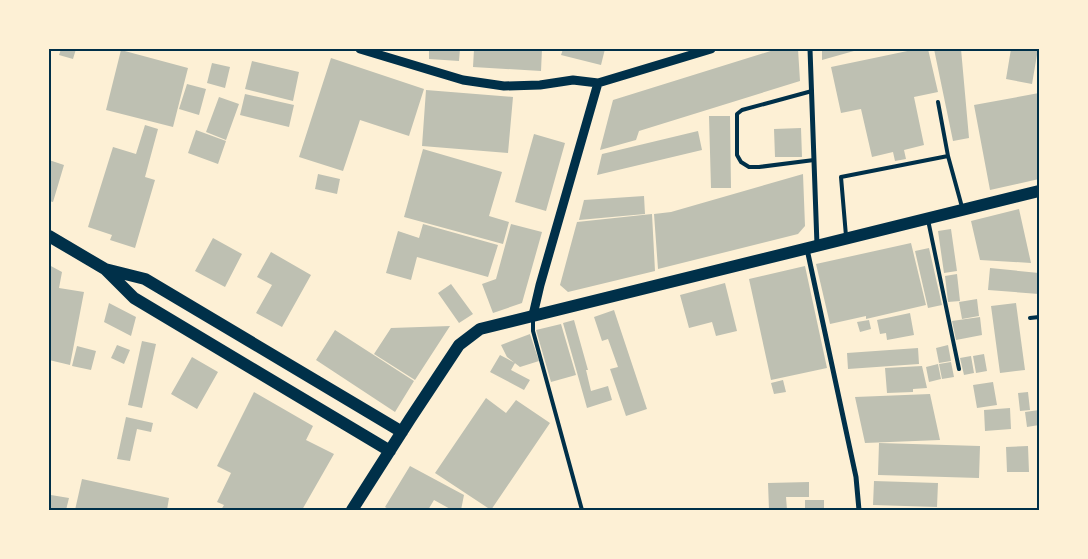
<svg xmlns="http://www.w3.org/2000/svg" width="1088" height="559" font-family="Ubuntu,sans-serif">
  <rect width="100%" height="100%" fill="#fdf0d5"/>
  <path fill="#bec0b2" d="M61 49H76L73 59 59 55Z
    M429 49H460L459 61 429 59Z
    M474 49H542L541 71 473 67Z
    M563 49H605L601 65 561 55Z
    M777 49H798L800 81 639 131 636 140 600 150 613 100Z
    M822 49H861L822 60Z
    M917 49H928L938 92 914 97 924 145 904 150 906 159 895 161 893 152 872 157 861 109 841 113 831 67Z
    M934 49H961L969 138 953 141Z
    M1011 49H1038L1032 84 1006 79Z
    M121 50 188 68 173 127 106 110Z
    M331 58 424 89 409 136 360 120 343 171 299 157Z
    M252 61 299 72 293 101 245 89Z
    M212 63 230 67 225 88 207 83Z
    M187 84 206 89 199 115 179 109Z
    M426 90 513 97 508 153 422 146Z
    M1039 93V179L990 190 974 105Z
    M245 94 294 105 289 127 240 115Z
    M219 97 239 104 226 140 206 132Z
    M709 116H730L731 188H711Z
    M145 125 158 129 145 177 155 180 135 248 110 240 112 235 88 227 113 147 136 154Z
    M801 128 802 157H775L774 129Z
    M196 130 226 141 218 164 188 153Z
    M698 131 702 150 597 175 602 154Z
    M534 134 565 143 546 211 515 202Z
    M423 149 502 172 489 216 509 222 503 244 404 217Z
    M49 160 64 165 53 202 49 201Z
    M318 174 340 179 337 194 315 189Z
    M803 174 805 226 798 234 658 269 654 214 671 212Z
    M644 196 645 214 579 220 584 200Z
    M1019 209 1031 263 980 260 971 221Z
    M652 214 655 271 568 292 560 285 577 222Z
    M423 224 498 245 488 277 417 257 411 280 386 273 398 231 419 238Z
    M511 224 542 232 522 303 493 313 482 284 496 279Z
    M951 229 957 271 944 273 938 231Z
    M213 238 242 254 225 287 195 271Z
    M911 243 926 305 866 319V316L830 324 816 264Z
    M929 248 942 305 928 308 915 251Z
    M271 252 311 275 282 327 256 313 272 285 257 277Z
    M49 265 62 272 59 288 84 292 70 365 49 360Z
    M805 266 827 368 771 380 749 279Z
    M990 268 1039 273V294L988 290Z
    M957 274 960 301 948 302 945 276Z
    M725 283 737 331 716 336 712 322 689 328 680 295Z
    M451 284 473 314 459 323 438 293Z
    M977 299 979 316 962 319 959 302Z
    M109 303 136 317 131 336 104 322Z
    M1016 303 1025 370 1000 373 991 306Z
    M614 310 647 409 626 416 610 369 618 367 608 339 602 341 594 317Z
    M910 313 914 335 887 340 886 333 880 334 877 320Z
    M980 317 982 335 956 340 952 321Z
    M574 320 588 370H586L591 391 608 386 612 400 587 408 563 323Z
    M869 320 871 329 860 332 857 322Z
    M561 324 576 375 551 382 536 330Z
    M450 326 415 380 374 354 391 328Z
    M335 330 414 381 395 412 316 360Z
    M530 334 539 361 520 367 507 357 501 345Z
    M142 341 156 344 142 408 128 405Z
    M117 345 130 350 124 364 111 358Z
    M948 345 951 361 939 363 936 348Z
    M77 346 96 351 91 370 72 366Z
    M918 348 919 364 848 369 847 353Z
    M984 354 987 371 976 373 973 356Z
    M500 355 515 363 511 370 530 380 524 390 490 372Z
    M971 356 974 373 964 375 960 358Z
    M192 357 218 372 197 409 171 394Z
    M951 362 954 377 942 379 939 364Z
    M938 364 941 379 929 382 926 367Z
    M922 366 927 388 913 389V392L887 393 885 368Z
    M783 380 786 392 774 394 771 383Z
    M993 382 997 405 977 408 973 385Z
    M254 392 313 426 306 440 334 454 302 510H221L224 505 217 502 231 473 217 466Z
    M1028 392 1030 410 1020 411 1018 393Z
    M930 394 940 440 865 443 855 397Z
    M486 398 506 413 516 400 550 423 491 510 435 473Z
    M1010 408 1011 429 985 431 984 410Z
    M1039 410V425L1027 427 1025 412Z
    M126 417 153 423 151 432 137 429 130 461 117 459Z
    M879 443 980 446 979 478 878 475Z
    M1028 446 1029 472H1007L1006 447Z
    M410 466 464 495 461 510H452L434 500 428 510H390L385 507Z
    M82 479 169 498 167 510H75Z
    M874 481 938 483 937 507 873 505Z
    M809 482V497H786L787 510H769L768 483Z
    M51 495 69 498 66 510H49Z
    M805 500H824V510H805Z"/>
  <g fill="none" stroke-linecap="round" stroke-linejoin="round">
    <path stroke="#003049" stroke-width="4" d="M812 91 742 110 737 114V155L741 162 749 167H759L814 160
      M938 102 948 156 962 207
      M928 220 959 369
      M846 236 841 177 948 156
      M533 317V331L582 510
      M1030 318 1039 317"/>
    <path stroke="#003049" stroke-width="5" d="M810 49 817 245
      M807 249 856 477 859 510"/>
    <path stroke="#003049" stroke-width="9" d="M360 49 463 80 504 86 540 85 573 80 598 83 711 49
      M533 315 540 285 598 83"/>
    <path stroke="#003049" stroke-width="12" d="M49 236 105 269 134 298 390 451
      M105 269 145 279 402 432
      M352 510 410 419 459 345 480 329 1039 191"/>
  </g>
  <rect width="1088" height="559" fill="none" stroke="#fdf0d5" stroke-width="100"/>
  <rect x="50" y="50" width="988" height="459" fill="none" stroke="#003049" stroke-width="2"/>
</svg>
